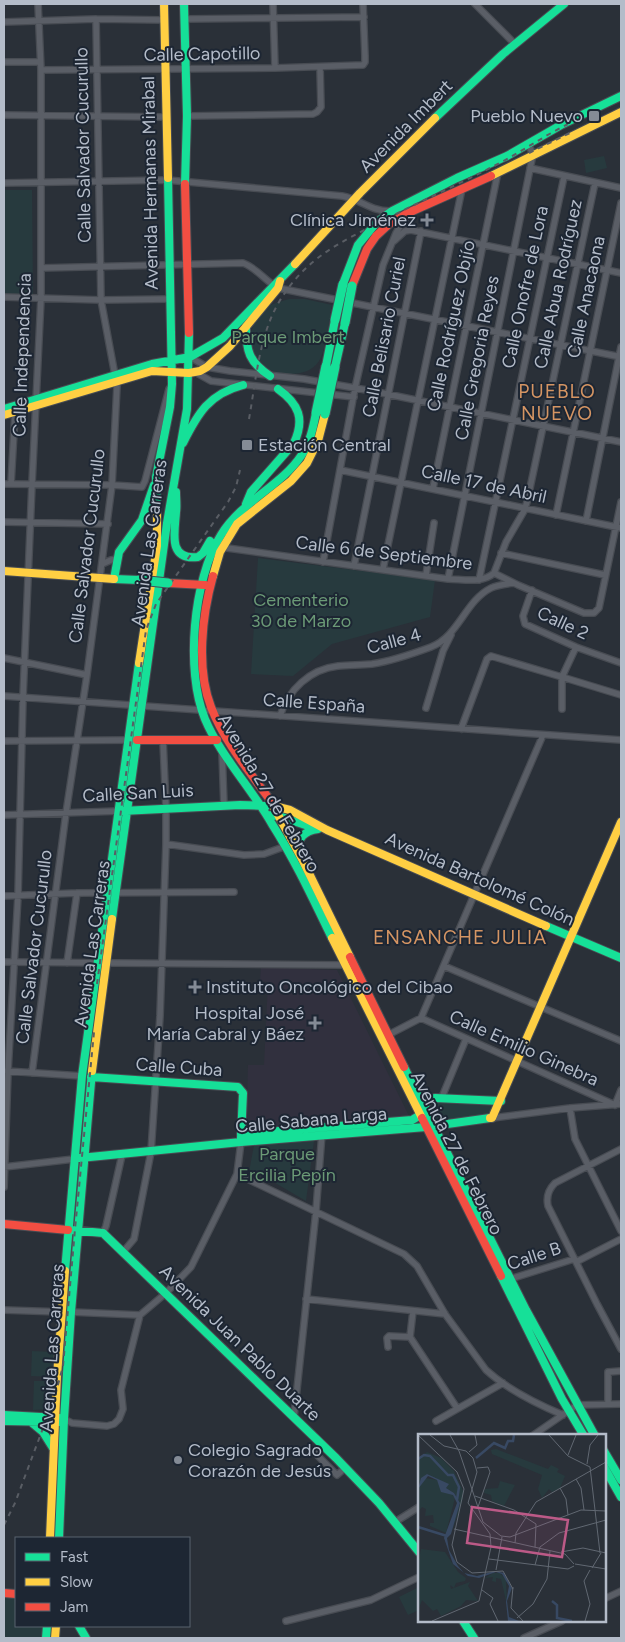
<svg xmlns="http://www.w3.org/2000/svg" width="625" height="1642" font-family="Figtree,sans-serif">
  <rect width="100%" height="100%" fill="#2a3038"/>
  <path fill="#31303e" d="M261 967 337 970 409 1116 246 1132 248 1065H264L268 982 260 981Z"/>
  <path fill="#273a3e" d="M604 156 607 168 586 173 584 160Z
    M4 190H32L33 295 4 294Z
    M289 299H305L332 305C330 319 326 350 319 361 308 378 279 377 263 366 245 354 248 322 264 309 272 303 280 302 289 299Z
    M258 558 435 580 430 617 332 644 293 676 251 674Z
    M437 1100 497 1101 492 1116 437 1120C434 1115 429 1109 432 1102Z
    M314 1141 306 1201 265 1177 249 1172 254 1145Z
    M32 1351 54 1352 52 1377 31 1376Z
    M34 1381H53L52 1409 33 1410Z
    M419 1587V1610L408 1615 399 1597Z
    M4 1598H16V1626H42V1638H4Z"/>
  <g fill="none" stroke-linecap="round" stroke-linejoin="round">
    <g stroke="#484c53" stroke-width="8">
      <path id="street" d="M273 4 275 68
        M475 4 515 44
        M185 19 364 17
        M4 22 96 19 164 20
        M4 62H40
        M41 70 275 68 363 65 365 62V56L363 4
        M4 115 165 117
        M187 116 313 114 317 112 321 107 320 67
        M530 168 621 188
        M4 183 167 180 342 196C361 199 369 211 390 211
        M394 241 405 231 411 230 621 273
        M41 268 243 263C257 268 265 281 278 288L621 357
        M4 297 101 300 169 299
        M190 357 207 367 230 371 304 379 372 391 621 442
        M195 372 211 381 354 397
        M340 470 621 528
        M4 484 112 485 142 487 145 481 169 389
        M11 484 15 413 14 408
        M433 488 498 172
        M556 515 621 203
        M586 521 621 347
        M4 522 108 524
        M220 547 448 579C462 579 482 584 494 573
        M501 553 605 575
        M323 562 355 388 383 265 396 233 401 225 412 214
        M102 564 111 560 117 559
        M354 566 421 231
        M383 569 462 189
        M494 573 506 542 524 511 527 502 595 183
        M494 573 518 585 584 613H594L599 608 621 502
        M426 575 434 523
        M448 579 533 154 528 144
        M479 580 564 177
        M532 590 523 616 525 624 576 647 621 663
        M576 647 562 677 621 695
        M4 658 87 675
        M4 696 621 740
        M426 708 443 651 451 635
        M280 716C288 690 310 669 338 666 349 665 361 665 372 664 392 661 412 654 431 647 459 636 465 601 491 588 497 585 506 584 513 583
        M461 729 487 659 491 656 562 677V709
        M4 741 132 740
        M222 751 224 806
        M4 815 119 811
        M166 844 244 855 264 854 286 846
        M4 896 77 893 234 892
        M4 962 347 965
        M67 963 77 893
        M444 966 621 1041
        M421 1018 615 1105
        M388 1035 421 1018 543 735
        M6 1071 82 1076
        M32 1073 66 813 87 675 112 485 117 386 101 300 96 19
        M442 1097 466 1039
        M615 1105 621 1090
        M570 1108 575 1139 621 1231
        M492 1118 570 1108 621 1104
        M621 1149 555 1183C548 1190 546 1197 548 1206L597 1304 621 1349
        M4 1167 74 1159
        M237 1174 404 1254 417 1266 445 1314 486 1370C508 1390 537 1404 563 1415
        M4 1187 8 1071 18 896 23 697 32 484 41 298V70L38 4
        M103 1233 106 1226 122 1155
        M123 1252 134 1239 151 1152 160 1016 166 844V808L163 740
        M576 1262 621 1239
        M507 1280 574 1259
        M306 1299 445 1314
        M4 1310 62 1312
        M413 1311 410 1337 457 1408
        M71 1312 140 1315
        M388 1347 387 1338 389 1336 410 1337
        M608 1404V1372L621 1371
        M294 1417 316 1211 322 1133
        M64 1419 72 1423 107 1426 114 1424 119 1419 123 1409 121 1390 140 1315 166 1293 191 1267 237 1174 241 1142
        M436 1421 503 1383
        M532 1436 577 1405 621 1404
        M324 1446 315 1453 337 1475 345 1468
        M395 1522 419 1507
        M604 1599 621 1591
        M286 1621 371 1600 419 1577
        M524 1638 562 1621"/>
    </g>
    <g stroke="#484c53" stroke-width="10">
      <path id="fast" d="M184 4 187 116 185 184
        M435 118 503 54 564 4
        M343 284 358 245 377 222 392 211 457 178 507 156 561 125 621 96
        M246 327C246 351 249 362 270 376
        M326 366 335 320
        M335 367 345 323
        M4 409 152 364 190 357 223 338 295 264
        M316 413C313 428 310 443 301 456 281 486 242 501 221 535 193 579 185 671 205 719 220 755 252 789 272 824 295 860 313 899 332 938
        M183 443C198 413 209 394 243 385
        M176 492C176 499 177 506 176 512 175 531 167 561 198 557L203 553 210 541
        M246 504 251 492 294 443C305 419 299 404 278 389
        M157 509 156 477 170 407 172 384 168 178
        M139 580 114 579 119 552 142 520 154 485
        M122 811 240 805 266 806
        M267 815 279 816 317 829
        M299 852C297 838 304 831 318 829
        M112 919 167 523 187 409 189 333
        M546 926 621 958
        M404 1067 526 1310 595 1436
        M91 1077 238 1087 243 1093 241 1138
        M241 1134 412 1120 422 1114 427 1101 435 1098 501 1101
        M80 1158 241 1142 426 1127 490 1118
        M71 1230 103 1233 336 1458 379 1503 419 1552
        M65 1271 82 1076 139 663
        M501 1276 562 1399 584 1436
        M4 1415 59 1418
        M4 1421 59 1422
        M31 1422 43 1432 53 1448
        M604 1451 621 1480
        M604 1467 621 1497
        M59 1538 64 1419 71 1312 92 1071
        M463 1621 474 1638
        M79 1626 86 1638
        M46 1638 47 1626"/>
    </g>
    <g stroke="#484c53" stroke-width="10">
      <path id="slow" d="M164 4 168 178
        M491 176 621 112
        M295 264 360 193 435 118
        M4 415 152 371 189 373 200 371 207 367 230 346 278 288 280 281
        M4 571 114 579
        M213 576 220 552 237 524 291 481 307 463 318 441 325 414
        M139 663 157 546V509
        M270 800 302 859 350 957
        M274 806 290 810 327 830 546 926
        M332 938 422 1118
        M92 1071 112 919
        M490 1118H492L621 822
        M50 1538 57 1376 65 1271
        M55 1638 56 1626"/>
    </g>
    <g stroke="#484c53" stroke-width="10">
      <path id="jam" d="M185 184 189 333
        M352 286 367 249 376 236 389 224 408 213 491 176
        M213 576C202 615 196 669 211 707 224 741 249 771 270 800
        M168 583 205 585
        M137 740H217
        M350 957 404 1067
        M422 1118 501 1276
        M4 1224 68 1230
        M4 1593 16 1594"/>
    </g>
    <use href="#street" stroke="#5a5e66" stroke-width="5.5"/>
    <use href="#fast" stroke="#16e098" stroke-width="8"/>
    <use href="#slow" stroke="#ffcf43" stroke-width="8"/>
    <use href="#jam" stroke="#f24e42" stroke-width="8"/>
    <path stroke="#595d64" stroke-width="2" stroke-dasharray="5 5" stroke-linecap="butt" d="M529 153 572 132
      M249 419C256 380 259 336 279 302 306 257 341 242 386 219 421 201 457 185 492 167 518 154 542 137 568 124
      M97 984 146 630 156 604 228 502 236 487 240 470
      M4 1525 15 1503 55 1396 63 1366 75 1229 94 1032"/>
    <g stroke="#484c55" stroke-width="11" stroke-linecap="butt">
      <path id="fast-bridge" d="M335 320 343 284
        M345 323 352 286
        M316 413 326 366
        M325 414 335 367
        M139 580 168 583"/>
    </g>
    <use href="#fast-bridge" stroke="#16e098" stroke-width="9"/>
  </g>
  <g fill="#848b96" stroke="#1d2633" stroke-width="2">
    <rect x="588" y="110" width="12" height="12" rx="2.5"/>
    <path d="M424.5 212.5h5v5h5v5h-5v5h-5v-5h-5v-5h5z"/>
    <rect x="241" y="439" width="12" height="12" rx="2.5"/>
    <path d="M192.5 979.5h5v5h5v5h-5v5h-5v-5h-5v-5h5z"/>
    <path d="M312.5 1015.5h5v5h5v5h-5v5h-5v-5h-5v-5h5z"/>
    <circle cx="178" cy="1460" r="5"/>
  </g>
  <g text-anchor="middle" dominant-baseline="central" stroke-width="4" stroke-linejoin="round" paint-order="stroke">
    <g font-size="18" fill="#b4bcc9" stroke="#1d2633">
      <text transform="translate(202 54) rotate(-1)">Calle Capotillo</text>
      <text transform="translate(406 126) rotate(-45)">Avenida Imbert</text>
      <text transform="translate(83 145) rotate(-91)">Calle Salvador Cucurullo</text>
      <text transform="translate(150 183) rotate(-91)">Avenida Hermanas Mirabal</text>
      <text transform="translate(558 284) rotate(-78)">Calle Abua Rodríguez</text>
      <text transform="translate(525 287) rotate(-78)">Calle Onofre de Lora</text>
      <text transform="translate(586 297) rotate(-78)">Calle Anacaona</text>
      <text transform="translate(451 326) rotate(-78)">Calle Rodríguez Objío</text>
      <text transform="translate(384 337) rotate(-79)">Calle Belisario Curiel</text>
      <text transform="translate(22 355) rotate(-88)">Calle Independencia</text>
      <text transform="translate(477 358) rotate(-79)">Calle Gregoria Reyes</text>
      <text transform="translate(484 484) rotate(12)">Calle 17 de Abril</text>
      <text transform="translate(149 543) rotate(-82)">Avenida Las Carreras</text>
      <text transform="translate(87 546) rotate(-83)">Calle Salvador Cucurullo</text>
      <text transform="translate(384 553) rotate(7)">Calle 6 de Septiembre</text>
      <text transform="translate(563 623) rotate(25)">Calle 2</text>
      <text transform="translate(394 641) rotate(-15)">Calle 4</text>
      <text transform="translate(314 703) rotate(4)">Calle España</text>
      <text transform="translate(138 793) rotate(-3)">Calle San Luis</text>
      <text transform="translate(269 793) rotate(59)">Avenida 27 de Febrero</text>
      <text transform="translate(480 879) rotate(24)">Avenida Bartolomé Colón</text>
      <text transform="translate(92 944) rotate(-82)">Avenida Las Carreras</text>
      <text transform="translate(34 947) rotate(-83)">Calle Salvador Cucurullo</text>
      <text transform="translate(524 1048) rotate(24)">Calle Emilio Ginebra</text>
      <text transform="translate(179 1067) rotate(4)">Calle Cuba</text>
      <text transform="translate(311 1120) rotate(-5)">Calle Sabana Larga</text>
      <text transform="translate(457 1153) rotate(63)">Avenida 27 de Febrero</text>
      <text transform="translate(534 1256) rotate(-18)">Calle B</text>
      <text transform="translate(240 1343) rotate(44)">Avenida Juan Pablo Duarte</text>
      <text transform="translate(52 1348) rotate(-86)">Avenida Las Carreras</text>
    </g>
    <g font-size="18" fill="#b4bcc9" stroke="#1d2633" text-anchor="end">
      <text x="583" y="116">Pueblo Nuevo</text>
      <text x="416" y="220">Clínica Jiménez</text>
      <text x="258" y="445" text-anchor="start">Estación Central</text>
      <text x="206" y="987" text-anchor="start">Instituto Oncológico del Cibao</text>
      <text x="304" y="1013">Hospital José<tspan x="304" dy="21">María Cabral y Báez</tspan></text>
      <text x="188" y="1450" text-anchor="start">Colegio Sagrado<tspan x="188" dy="21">Corazón de Jesús</tspan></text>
    </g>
    <g font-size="18" fill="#6b9a76" stroke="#1d2633">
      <text x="288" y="337">Parque Imbert</text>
      <text x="301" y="600">Cementerio<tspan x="301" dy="21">30 de Marzo</tspan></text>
      <text x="287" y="1154">Parque<tspan x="287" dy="21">Ercilia Pepín</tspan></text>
    </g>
    <g font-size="19" letter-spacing="1" fill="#d59563" stroke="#1d2633">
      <text x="557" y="391">PUEBLO<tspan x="557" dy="22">NUEVO</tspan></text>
      <text x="460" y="937">ENSANCHE JULIA</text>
    </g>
  </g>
  <g transform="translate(418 1434)">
    <rect width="188" height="188" fill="#2a3038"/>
    <path d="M78 15 130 35 133 31 141 35 139 38 147 42 142 54 134 58 131 55 124 64 120 55 124 41 74 20 73 16ZM9 18 23 24 36 37 45 57V65L33 100 42 69 36 59 28 54 30 50 9 40 0 50V24ZM7 44 19 46 25 58 33 59 37 64 28 99 12 92V89H16L15 81 7 82 8 75 4 73 0 78V55ZM82 47 97 51 86 72 74 67 73 61 66 59 67 55 80 54ZM3 115 27 118 40 138 48 144 47 147 38 149 36 154 32 151 33 155 52 148 50 152 60 167 48 166 43 172 23 182 19 175 15 177 4 166 1 174 0 129ZM75 139H82L88 146 89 171 83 145 78 144V148L74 147 75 143 67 144Z" fill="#273a3e"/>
    <path d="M9 40 31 50 28 54 36 59 42 69 33 100 29 104 31 116 40 132 46 139 59 142 77 137 86 139 94 154 89 167 91 183 101 187H90L88 168 91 152 84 140 78 138 61 144 50 142 35 130 26 104 39 69 35 61 23 58 19 46 10 42 0 55 3 44Z" fill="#384963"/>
    <path fill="none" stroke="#384963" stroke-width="2.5" d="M58 24 76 9 87 14 90 7H95L96 1M0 25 6 21 12 22 30 41H35L41 53 39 66M0 93 29 102M134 167 139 171V184L154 187"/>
    <path fill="none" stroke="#616872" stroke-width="1" d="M0 1 39 38 46 55 34 111 39 128 54 139 85 137 95 155M12 1 26 12 48 17 55 24 59 38 50 69 72 100 73 113 61 167 14 187M32 1 41 17 65 88 83 102 92 103 163 76 188 77M131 1 150 22 172 33 182 119M51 18 59 11 57 1M150 21 158 1M169 30 172 11 180 1M59 34 70 33 72 38 60 73M158 45 163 54 166 76M142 54 148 65 150 81M57 62 96 76 118 90 117 113M36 95 147 120 156 130M97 109 98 99 118 68 188 28M143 118 165 114 188 119M71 125 150 135 156 132M157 130 188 135M117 131 122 113 141 99 188 86M174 134 183 119M78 136 84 103M95 153 93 174 105 187M64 156 75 164 72 170 80 187M99 184 115 170 129 145 132 117M167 187 172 170 166 147 172 136"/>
    <path fill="#bc5a87" fill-opacity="0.15" stroke="#bc5a87" stroke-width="2.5" d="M54 73 150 86 144 123 49 109Z"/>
    <rect width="188" height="188" fill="none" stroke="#b4bcc9" stroke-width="2.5"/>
  </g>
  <rect width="625" height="1642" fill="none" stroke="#b4bcc9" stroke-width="10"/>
  <rect x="15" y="1537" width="175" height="90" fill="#1d2633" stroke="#59626f"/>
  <rect x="25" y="1553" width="25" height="8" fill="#16e098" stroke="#59626f"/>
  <text x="60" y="1562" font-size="15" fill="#b4bcc9">Fast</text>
  <rect x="25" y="1578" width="25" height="8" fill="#ffcf43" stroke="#59626f"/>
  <text x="60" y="1587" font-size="15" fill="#b4bcc9">Slow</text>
  <rect x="25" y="1603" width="25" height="8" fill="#f24e42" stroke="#59626f"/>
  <text x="60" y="1612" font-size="15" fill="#b4bcc9">Jam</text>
</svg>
